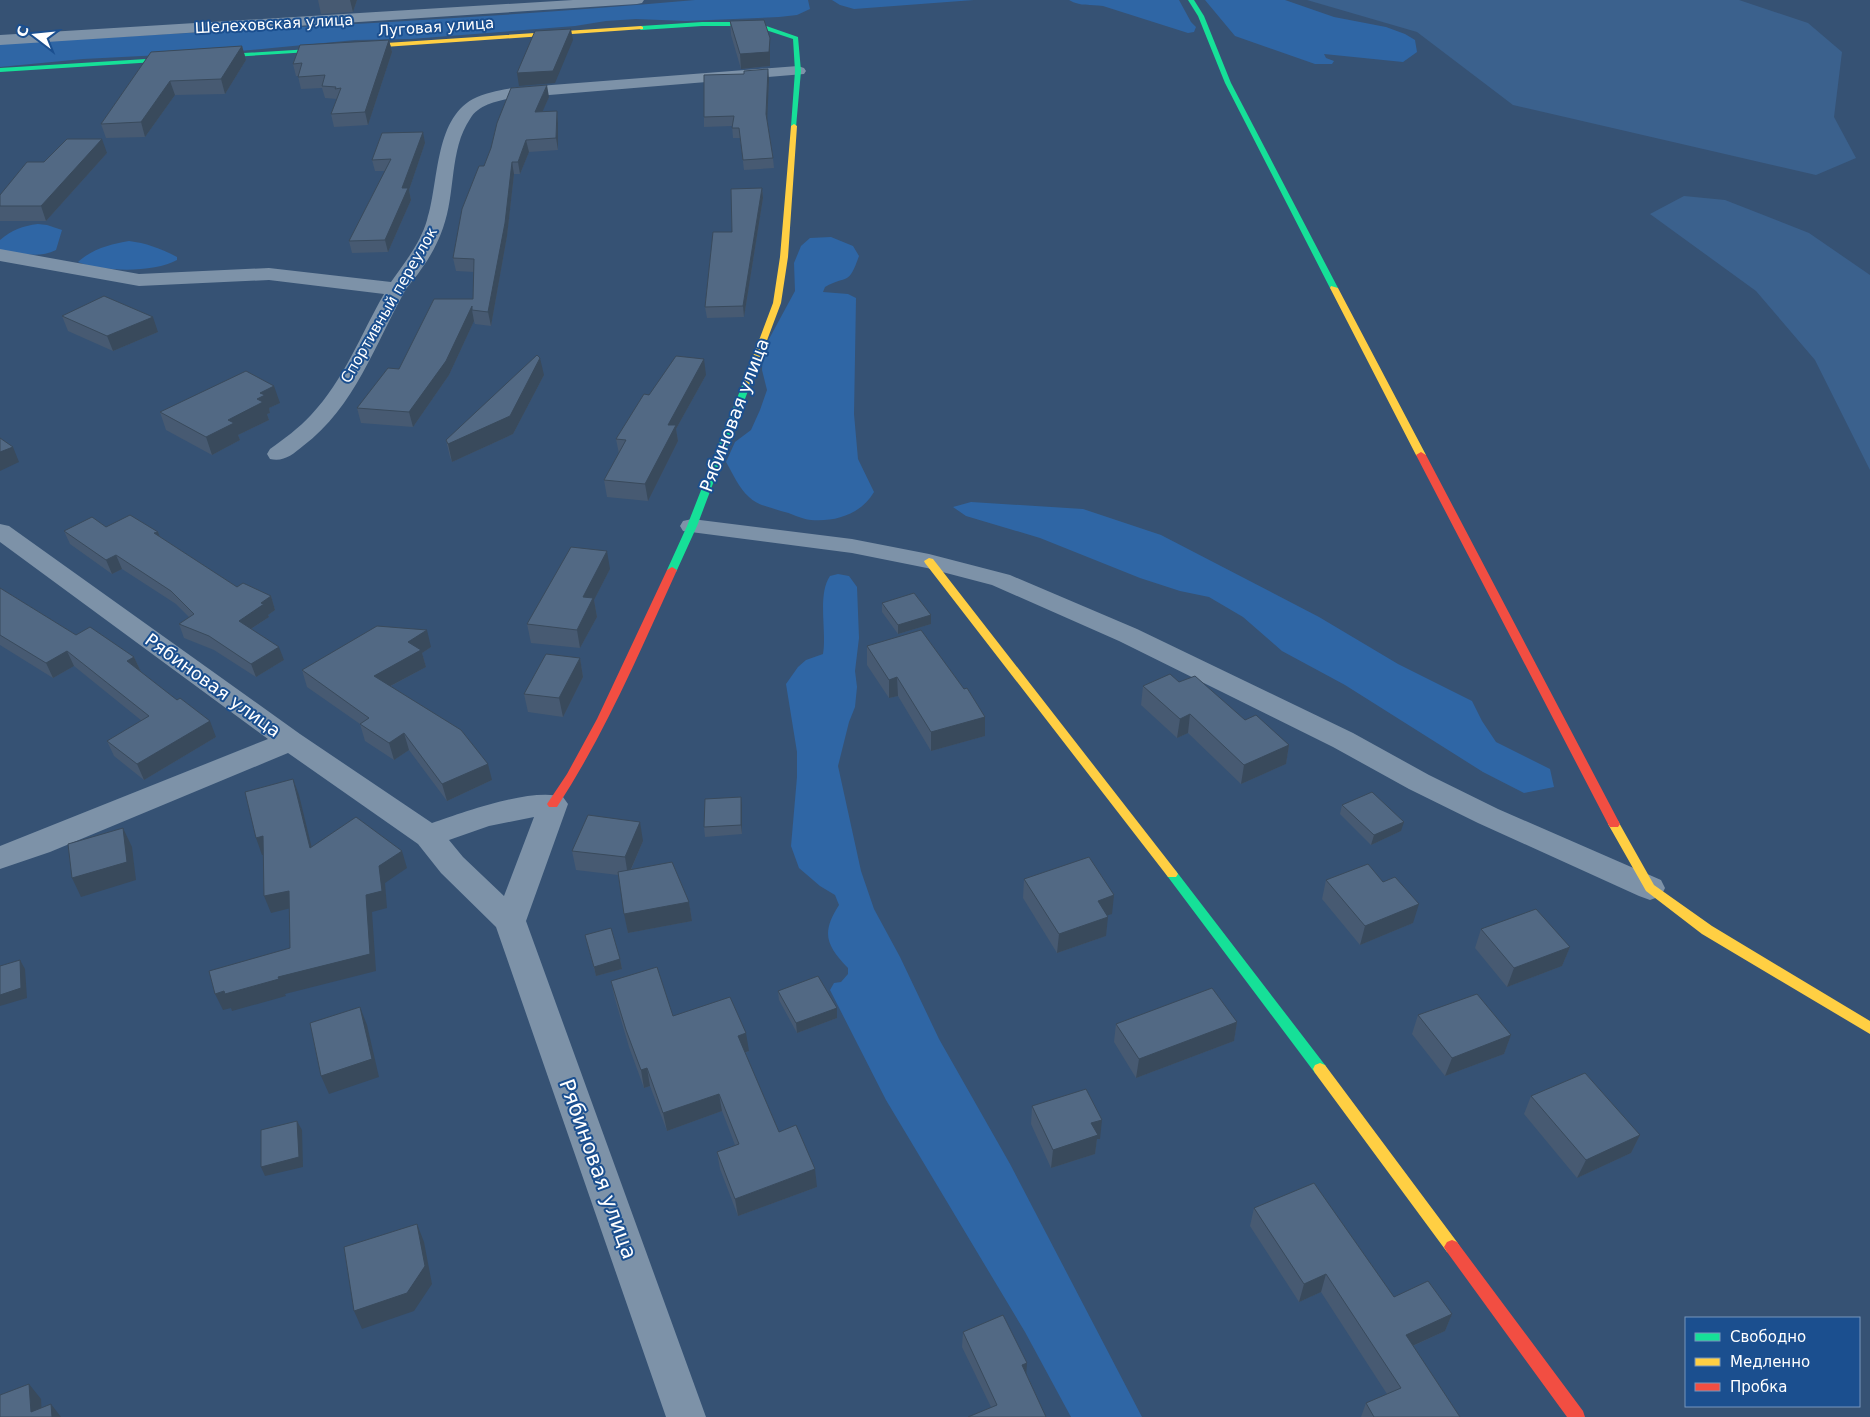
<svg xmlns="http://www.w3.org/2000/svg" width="1870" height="1417" font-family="'DejaVu Sans',sans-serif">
  <rect width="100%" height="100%" fill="#365274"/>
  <path fill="#2f66a5" d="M695 0H808L810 9 797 15 779 17 686 21 636 19 606 21 575 26 411 39 355 40 240 51 83 59 0 67V44C232 29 464 21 695 0Z
    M832 0H974L854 9 840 5Z
    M1069 0H1179L1191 22 1196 27 1194 32 1188 33 1103 6C1090 4 1081 7 1069 0Z
    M1205 0H1285L1334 17 1386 27 1405 34 1415 40 1417 52 1403 62 1324 54 1326 58 1334 61 1332 64H1315L1235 36Z
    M38 224 47 225 62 230 56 250C38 259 19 253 0 250V240C12 230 22 226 38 224Z
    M831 237 853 246 859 256C848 287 848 274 825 287L823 292 848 294 856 298 854 414 858 459 874 492C861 514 836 522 811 520 801 519 791 513 781 511 770 507 758 506 749 497 739 488 733 474 726 462L735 442 751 430 760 410 767 390 762 370 763 350 795 291 794 263 801 246 810 238Z
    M129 241C146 243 162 249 177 257V260C154 273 102 272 78 262 92 249 111 244 129 241Z
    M971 502 1083 509 1161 535 1319 617 1398 664 1472 701 1482 721 1496 742 1550 769 1554 787 1524 793 1483 772 1345 685 1282 651 1243 617 1209 597 1180 591 1140 578 1040 538 966 516 953 507Z
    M838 574 849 576 857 587 859 638 855 671 857 687 855 707 849 722 838 766 861 871 874 909 900 957 939 1039 1010 1164 1142 1417H1071L1025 1332 886 1100 830 990 834 983 841 982 848 974V968C826 945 821 933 839 905L835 895 820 886 799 868 791 846 797 777V752L786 684 798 667 806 660 823 654C827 631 817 595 830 576Z"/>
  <path fill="#3b618d" d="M1307 0H1739L1808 23 1842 52 1834 117 1856 158 1816 175 1513 105 1417 32Z
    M1684 196 1725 200 1809 233 1870 275V470L1815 360 1756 291 1650 214Z"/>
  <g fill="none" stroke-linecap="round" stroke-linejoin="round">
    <path fill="#7d92a8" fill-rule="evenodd" d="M573 0H644L642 3 637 4 0 45V35Z
      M798 66 804 68 806 71 804 74 513 98C498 101 479 104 470 119 449 150 456 193 443 228 438 242 431 256 422 268 417 276 411 282 406 289 375 344 355 407 303 446 292 455 284 462 270 459L267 454 270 449C284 439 299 428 311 415 344 380 361 334 384 294L269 280 139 286 0 261V249L139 274 269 268 391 282C405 262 420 244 427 220 439 184 434 120 473 99 485 93 499 90 513 88Z
      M692 519 852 539 929 554 1010 575 1137 629 1353 733 1429 775 1498 809 1661 880 1665 888 1661 896 1650 900 1639 896 1478 823 1409 789 1333 747 1119 641 992 585 927 568 852 553 683 531 680 526 683 521Z
      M0 524 9 526 300 734 432 823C464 812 532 787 563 797L568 804 526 921 706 1417H666L496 927 441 873 418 844 288 753 50 852 0 869V846L268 739 0 542ZM534 817 504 896 463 857 449 840 489 826Z"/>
    <path fill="#16e098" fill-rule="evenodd" d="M1188 0H1194L1204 16 1231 83 1338 288 1337 290 1330 288 1225 83 1198 16Z
      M702 22H755L798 37 801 71 796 127 791 126 795 71 793 39 754 26H702L641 30 638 28 641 26Z
      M343 47 344 48 341 50 0 72V68Z
      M747 380 751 383 697 526 677 570 676 572H668L667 570 687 526 743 383Z
      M1172 869 1176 871 1325 1065 1327 1069 1325 1073 1320 1075 1315 1073 1168 877 1166 874 1168 871Z"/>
    <path fill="#ffcf43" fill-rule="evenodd" d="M641 26 643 27V29L341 50 338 48 341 46Z
      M794 124 797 126 788 257 781 303 751 383 747 386 743 383 773 303 780 257 791 126Z
      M1331 286 1338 288 1426 455 1424 457H1418L1416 455 1330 288Z
      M929 558 933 559 1176 871 1178 874 1176 877H1168L925 563 924 561Z
      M1614 820 1618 821 1654 885 1712 926 1870 1021V1034L1702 934 1646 891 1608 824 1610 821Z
      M1320 1063 1325 1065 1457 1242 1460 1247 1457 1252 1452 1254 1447 1252 1315 1073 1313 1069 1315 1065Z"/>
    <path fill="#f24e42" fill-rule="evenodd" d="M1421 452 1426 455 1620 824 1618 827H1610L1608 824 1416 455Z
      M672 567 677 570C640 651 606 732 557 807H549L547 804 567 774 597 719 667 570Z
      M1452 1240 1457 1242 1583 1411 1585 1417H1567L1447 1252 1444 1247 1447 1242Z"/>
  </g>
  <path fill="#475a72" d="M318 0H357L353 12 321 14Z
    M730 21 770 52V66L741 69 731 35Z
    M389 40 392 52 368 125 334 127 331 114 337 99 325 98 322 88 301 89 298 76H296L293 64Z
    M242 46 246 60 225 94 175 95 145 137 106 138 101 124 151 52Z
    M744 71 769 79 767 120 773 158 774 168 744 170 740 138H733L732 126 704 127V117L744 74Z
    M549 97 542 112 557 111 558 124V150L529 152 520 174H514L507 236 491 326 475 324 474 321 449 375 413 427 361 423 357 408 473 299 474 272 456 271 453 258Z
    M425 143 409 190 411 200 388 252 352 253 349 241 385 171H375L372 160Z
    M107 153 46 221H0V206L44 162Z
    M762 188 763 198 744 317 707 318 705 307 732 232Z
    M62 316 158 332 113 351 68 331Z
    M544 375 513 434 452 462 450 457 446 440Z
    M706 375 676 429 678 441 648 501 607 497 604 480 619 454 616 439Z
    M280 403 269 408 270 413 267 414 269 420 238 435 240 440 212 455 166 430 160 412Z
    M106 527 158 532 160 537 237 587 271 596 275 610 268 615 269 617 251 629 284 660 256 677 214 650 184 638 179 624 189 617 176 604 122 569 112 574 70 544 64 531Z
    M610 569 594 600 597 617 580 648 531 643 527 624Z
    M0 588 76 635 134 657 141 672 216 737 144 780 114 756 107 741 142 721 74 666 53 678 0 645Z
    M882 603 931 624 898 634 882 612Z
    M867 646 985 736 931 751 898 696 889 698 867 665Z
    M431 647 422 653 426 667 391 686 492 780 447 801 409 750 394 760 365 741 360 724 307 687 302 670Z
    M580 658 583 677 563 717 528 712 524 694Z
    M1179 682 1289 745 1286 764 1241 784 1188 733 1177 738 1141 705 1143 686Z
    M1342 805 1401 831 1371 845 1340 814Z
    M742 806V834L705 837 704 827Z
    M643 841 631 870 689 902 692 921 628 933 618 875 576 870 572 851Z
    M1024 879 1112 914 1107 915 1106 936 1057 953 1023 898Z
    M1326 880 1413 923 1360 945 1322 899Z
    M1481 929 1570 947 1562 966 1507 987 1475 948Z
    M585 935 620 959 622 969 596 976Z
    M611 981 673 1016 749 1051 745 1053 779 1132 817 1187 738 1216 720 1169 717 1152 735 1145 722 1111 667 1131 650 1086 644 1088 629 1047 615 999Z
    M778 991 837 1018 797 1033 779 1000Z
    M1418 1015 1511 1035 1504 1054 1445 1076 1412 1034Z
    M1237 1022 1234 1041 1136 1078 1114 1042 1116 1024Z
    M1531 1096 1640 1135 1631 1153 1577 1178 1524 1114Z
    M1032 1106 1100 1139H1097L1095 1154 1051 1168 1031 1124Z
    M1254 1208 1394 1297 1452 1314 1445 1331 1413 1346 1460 1417H1361L1366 1403 1387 1394 1321 1292 1299 1302 1250 1226Z
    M963 1332 1027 1375 1046 1417 991 1407 962 1347Z"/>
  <path fill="#394a5c" d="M350 0H357L353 12Z
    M571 29 573 40 555 83 519 86 517 73Z
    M770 38V66L741 69 740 54Z
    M389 40 392 52 368 125 365 112Z
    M242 46 246 60 225 94 221 79Z
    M768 69 769 79 767 124 766 114Z
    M170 81 175 95 145 137 141 122Z
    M547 85 549 97 537 124 535 112Z
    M557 111 558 124V150L556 138Z
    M423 132 425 143 409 190 411 200 388 252 385 240 402 188Z
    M102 139 107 153 46 221 41 206Z
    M526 140 529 152 520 174 518 162Z
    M512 162 514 174 507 236 491 326 488 312Z
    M762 188 763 198 744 317 743 306Z
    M472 306V310L474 321 449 375 413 427 409 412Z
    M153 317 158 332 113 351 107 336Z
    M540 358 544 375 513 434 452 462 448 444Z
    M704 359 706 375 676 429 678 441 648 501 645 484 668 425Z
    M274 386 280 403 269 408 270 413 267 414 269 420 238 435 240 440 212 455 206 437 257 399 260 393Z
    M13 447 19 462 0 471V452Z
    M158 532 163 545 154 533Z
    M607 551 610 569 594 600 597 617 580 648 577 630 583 597Z
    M116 555 122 569 112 574 106 560Z
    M271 596 275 610 268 615 269 617 243 634 239 621 261 603Z
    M931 615V624L898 634V625Z
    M427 630 431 647 422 653 426 667 379 692 374 676 408 642Z
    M279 647 284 660 256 677 251 664Z
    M67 651 74 666 53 678 46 663Z
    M134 657 141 672 127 661Z
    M580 658 583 677 563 717 559 698Z
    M897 677 898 696 889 698V680Z
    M1190 714 1188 733 1177 738 1180 719Z
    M985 717V736L931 751V732Z
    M210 721 216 737 144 780 137 764Z
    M404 733 409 750 394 760 389 743Z
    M1289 745 1286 764 1241 784 1244 765Z
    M488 764 492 780 447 801 442 784Z
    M293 779 299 795 316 865 310 848Z
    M741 797 742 806V834L741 825Z
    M640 822 643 841 628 876 625 857Z
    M1404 822 1401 831 1371 845 1374 835Z
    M123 828 132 847 136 880 81 897 72 878Z
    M263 836 270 853 262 855 256 838Z
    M402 851 407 868 385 883 387 908 372 912 376 971 285 994 286 996 232 1011 231 1008 223 1010 215 994 278 977 366 895 379 866Z
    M289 891 295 907 271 913 264 896Z
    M1114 895 1112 914 1096 919 1098 901Z
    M689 902 692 921 628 933 624 914Z
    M1419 904 1413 923 1360 945 1365 926Z
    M1108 917 1106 936 1057 953 1059 934Z
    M1570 947 1562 966 1507 987 1514 968Z
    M620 959 622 969 596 976 594 967Z
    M20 960 25 969 27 998 0 1006V995Z
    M360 1007 367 1025 379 1077 329 1094 321 1076Z
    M837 1008V1018L797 1033 796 1023Z
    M1237 1022 1234 1041 1136 1078 1139 1059Z
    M746 1033 749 1051 740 1054 738 1036Z
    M1511 1035 1504 1054 1445 1076 1452 1058Z
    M647 1068 650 1086 644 1088 641 1070Z
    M719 1094 722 1111 667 1131 663 1113Z
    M1102 1120 1100 1139H1097L1095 1154 1051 1168 1053 1150 1091 1123Z
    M297 1121 302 1130 303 1167 265 1176 261 1167Z
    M1640 1135 1631 1153 1577 1178 1586 1160Z
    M815 1169 817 1187 738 1216 735 1199Z
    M417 1224 424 1242 432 1284 414 1311 362 1329 354 1311Z
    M1326 1274 1321 1292 1299 1302 1304 1284Z
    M1452 1314 1445 1331 1399 1352 1406 1335Z
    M1027 1363 1026 1378 1022 1365Z
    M29 1384 41 1399 42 1417 31 1412Z
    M51 1404 61 1417H52Z"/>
  <path fill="#526984" stroke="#394a5c" d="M764 20 770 38 769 52 740 54 730 21Z
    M571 29 553 71 517 73 535 31Z
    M389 40 365 112 331 114 341 88 335 89 336 87 322 86 325 75 298 77 302 63 293 64 300 45Z
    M242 46 221 79 170 81 141 122 101 124 151 52Z
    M768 69 766 114 773 158 743 160 739 128H732L734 116 704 117V75L744 74V71Z
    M547 85 535 112 557 111 556 138 526 140 518 162H512L505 223 488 312 472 310V306L446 361 409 412 357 408 388 368 399 369 434 299H473L474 259 453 258 462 209 479 166H484L491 148 497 123 511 88Z
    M423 132 402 188H408L385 240 349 241 391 159 372 160 382 133Z
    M67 139H102L41 206H0V195L27 162H44Z
    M762 188 743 306 705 307 713 232H732L731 189Z
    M104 296 153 317 107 336 62 316Z
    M537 355 540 358 510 416 448 444 446 440Z
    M676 356 704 359 668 425H676L645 484 604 480 626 440 616 439 644 394 649 395Z
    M246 371 274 386 260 393 265 395 257 399 263 402 228 420 234 423 206 437 160 412Z
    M0 438 13 447 0 452Z
    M130 515 158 532 154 533 237 587 243 583 271 596 261 603 264 604 239 621 279 647 251 664 209 636 179 624 194 614 171 591 116 555 106 560 64 531 92 517 106 527Z
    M571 547 607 551 583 597 593 598 577 630 527 624Z
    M0 588 76 635 90 627 134 657 127 661 177 700 180 698 210 721 137 764 107 741 149 716 67 651 46 663 0 635Z
    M914 593 931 615 898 625 882 603Z
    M377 626 427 630 408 642 421 650 374 676 461 730 488 764 442 784 404 733 389 743 360 724 369 718 302 670Z
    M921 630 964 689 967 688 985 717 931 732 897 677 889 680 867 646Z
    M546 654 580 658 559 698 524 694Z
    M1170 674 1179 682 1195 676 1245 720 1256 715 1289 745 1244 765 1190 714 1180 719 1143 686Z
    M293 779 310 848 356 817 402 851 379 866 382 891 366 895 370 954 278 977 279 979 225 994 224 991 215 994 209 971 290 948 289 891 264 896 263 836 256 838 245 792Z
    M1372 792 1404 822 1374 835 1342 805Z
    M741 797V825L704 827 705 799Z
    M588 815 640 822 625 857 572 851Z
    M123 828 127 862 72 878 68 844Z
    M1089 857 1114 895 1098 901 1108 917 1059 934 1024 879Z
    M672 862 689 902 624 914 618 872Z
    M1368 864 1383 882 1395 877 1419 904 1365 926 1326 880Z
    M1536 909 1570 947 1514 968 1481 929Z
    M611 928 620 959 594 967 585 935Z
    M20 960 21 988 0 995V966Z
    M657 967 673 1016 730 997 746 1033 738 1036 779 1132 796 1125 815 1169 735 1199 717 1152 739 1144 719 1094 663 1113 647 1068 641 1070 626 1030 611 981Z
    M818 976 837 1008 796 1023 778 991Z
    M1212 988 1237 1022 1139 1059 1116 1024Z
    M1477 994 1511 1035 1452 1058 1418 1015Z
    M360 1007 372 1059 321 1076 310 1023Z
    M1585 1073 1640 1135 1586 1160 1531 1096Z
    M1086 1089 1102 1120 1091 1123 1098 1135 1053 1150 1032 1106Z
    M297 1121 299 1157 261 1167V1130Z
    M1314 1183 1394 1297 1428 1281 1452 1314 1406 1335 1460 1417H1374L1366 1403 1401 1388 1326 1274 1304 1284 1254 1208Z
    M417 1224 425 1266 407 1293 354 1311 344 1247Z
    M1003 1315 1027 1363 1022 1365 1046 1417H968L997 1405 963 1332Z
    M29 1384 31 1412 51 1404 52 1417H0V1395Z"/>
  <g text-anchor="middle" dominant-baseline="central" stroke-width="4" stroke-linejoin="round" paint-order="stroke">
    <g font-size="15" fill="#fff" stroke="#1b4f8f">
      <text transform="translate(274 24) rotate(-3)">Шелеховская улица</text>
      <text transform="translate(436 27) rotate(-4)">Луговая улица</text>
      <text transform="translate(389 305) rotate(-60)">Спортивный переулок</text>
    </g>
    <g font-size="18" fill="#fff" stroke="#1b4f8f">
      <text transform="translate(734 415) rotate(-69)">Рябиновая улица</text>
      <text transform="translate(213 685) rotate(36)">Рябиновая улица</text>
    </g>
    <g font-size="21" fill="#fff" stroke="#1b4f8f">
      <text transform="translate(598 1169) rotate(70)">Рябиновая улица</text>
    </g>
  </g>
  <rect x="1685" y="1317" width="175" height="90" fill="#1b4f8f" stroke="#7695bc"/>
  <rect x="1695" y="1333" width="25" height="8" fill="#16e098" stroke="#7695bc"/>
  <text x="1730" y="1342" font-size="15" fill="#ffffff">Свободно</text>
  <rect x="1695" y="1358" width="25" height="8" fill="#ffcf43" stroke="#7695bc"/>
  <text x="1730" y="1367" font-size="15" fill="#ffffff">Медленно</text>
  <rect x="1695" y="1383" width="25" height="8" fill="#f24e42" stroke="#7695bc"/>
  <text x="1730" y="1392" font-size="15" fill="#ffffff">Пробка</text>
  <g transform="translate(35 35) rotate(286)" stroke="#1b4f8f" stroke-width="4" paint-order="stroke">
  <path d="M0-4L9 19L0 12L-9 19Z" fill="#ffffff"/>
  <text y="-8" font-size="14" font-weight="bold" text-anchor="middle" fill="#ffffff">С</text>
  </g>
</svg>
